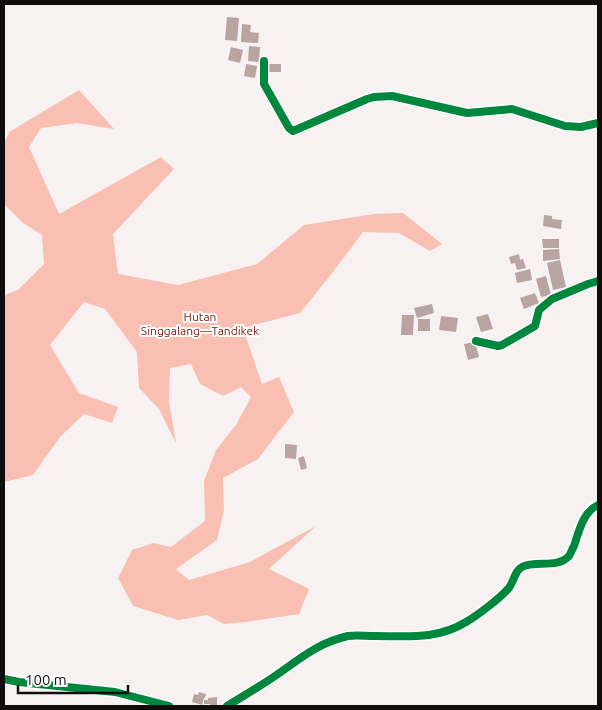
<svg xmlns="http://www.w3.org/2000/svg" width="602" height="710" font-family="Ubuntu,sans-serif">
  <rect width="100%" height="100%" fill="#f7f2f1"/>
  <path fill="#f9bfb3" d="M79 90 114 129 77 123 41 128 29 147 59 214 161 157 174 169 113 234 118 274 178 285 257 264 304 225 374 214 403 213 442 244 430 251 399 233 363 232 333 272 300 313 243 328 262 384 279 377 294 412 258 459 223 478 224 510 217 540 176 569 189 580 250 562 316 526 269 569 309 589 299 614 246 622 224 624 207 615 178 620 133 606 118 578 132 550 153 543 171 547 205 521 204 481 216 450 236 425 251 397 241 387 223 396 200 384 191 364 170 368 169 401 176 443 159 409 139 388 137 352 105 309 84 302 50 345 79 393 118 407 112 423 84 414 60 437 33 475 4 482V295L18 290 44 264 42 235 23 223 5 205 4 193V144L9 132Z"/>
  <path fill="#b8a4a0" d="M227 17 239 18 237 41 225 40Z
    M242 24 251 25 250 32 259 33 258 43 241 42Z
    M249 46 260 47 259 62 248 61Z
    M231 47 243 50 240 63 228 60Z
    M246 64 257 66 255 78 244 76Z
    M268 64H281V72H268Z
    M544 215 552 216V219L562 220 561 229 543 226Z
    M542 239H559V248H543Z
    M559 249 560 259 543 261V250Z
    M519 254 520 260 523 259 526 268 517 270 515 263 511 264 509 257Z
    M560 260 566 287 553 290 547 263Z
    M530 269 532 280 517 283 515 273Z
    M546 276 551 295 541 297 536 279Z
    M535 293 539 303 524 309 520 298Z
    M432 304 434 313 417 318 414 308Z
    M488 314 493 329 481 332 476 317Z
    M402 315H414L413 335H401Z
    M441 316 458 318 456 332 439 330Z
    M418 319H430V331H418Z
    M475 342 479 357 468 360 464 344Z
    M285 444 297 445 296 459 285 458Z
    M304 456 307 468 301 470 298 458Z
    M199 692 206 694 205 698H204L202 705 192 702 194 694 198 695Z
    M217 697V706H210V704H204V700H208V698Z"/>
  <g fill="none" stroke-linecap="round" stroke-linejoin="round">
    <g stroke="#d4d0cf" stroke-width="8">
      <path id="minor" d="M264 61V84L289 128 293 131 367 99 374 97 392 96 467 113 512 109 565 126 581 127 598 123
        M476 341 498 346 502 345 535 326 539 310 552 299 588 284 598 281
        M4 679 19 682 115 692 169 706
        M227 706C243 696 259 687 275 676 300 659 317 643 348 636 356 635 366 636 374 636 407 636 437 640 466 622 478 615 499 599 508 589 514 583 514 571 522 567 536 560 557 569 569 556 571 553 572 549 574 546 579 531 583 512 598 505"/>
    </g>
    <use href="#minor" stroke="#fefdfd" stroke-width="6"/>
    <g stroke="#fff" stroke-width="11">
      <path id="cycleway" d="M264 61V84L289 128 293 131 367 99 374 97 392 96 467 113 512 109 565 126 581 127 598 123
        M476 341 498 346 502 345 535 326 539 310 552 299 588 284 598 281
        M4 679 19 682 115 692 169 706
        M227 706C243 696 259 687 275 676 300 659 317 643 348 636 356 635 366 636 374 636 407 636 437 640 466 622 478 615 499 599 508 589 514 583 514 571 522 567 536 560 557 569 569 556 571 553 572 549 574 546 579 531 583 512 598 505"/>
    </g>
    <use href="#cycleway" stroke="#00873e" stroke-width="8"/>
  </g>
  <g text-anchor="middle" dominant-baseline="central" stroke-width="4" stroke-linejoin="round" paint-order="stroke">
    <g font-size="12" fill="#782111" stroke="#fff">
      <text x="200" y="316">Hutan<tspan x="200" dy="14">Singgalang—Tandikek</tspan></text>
    </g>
  </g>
  <rect width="602" height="710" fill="none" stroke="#100e0d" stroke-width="10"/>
  <path d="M18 685v8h110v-8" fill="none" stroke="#100e0d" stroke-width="2.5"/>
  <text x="25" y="685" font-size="15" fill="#100e0d" stroke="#ffffff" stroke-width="4" paint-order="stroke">100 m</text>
</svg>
